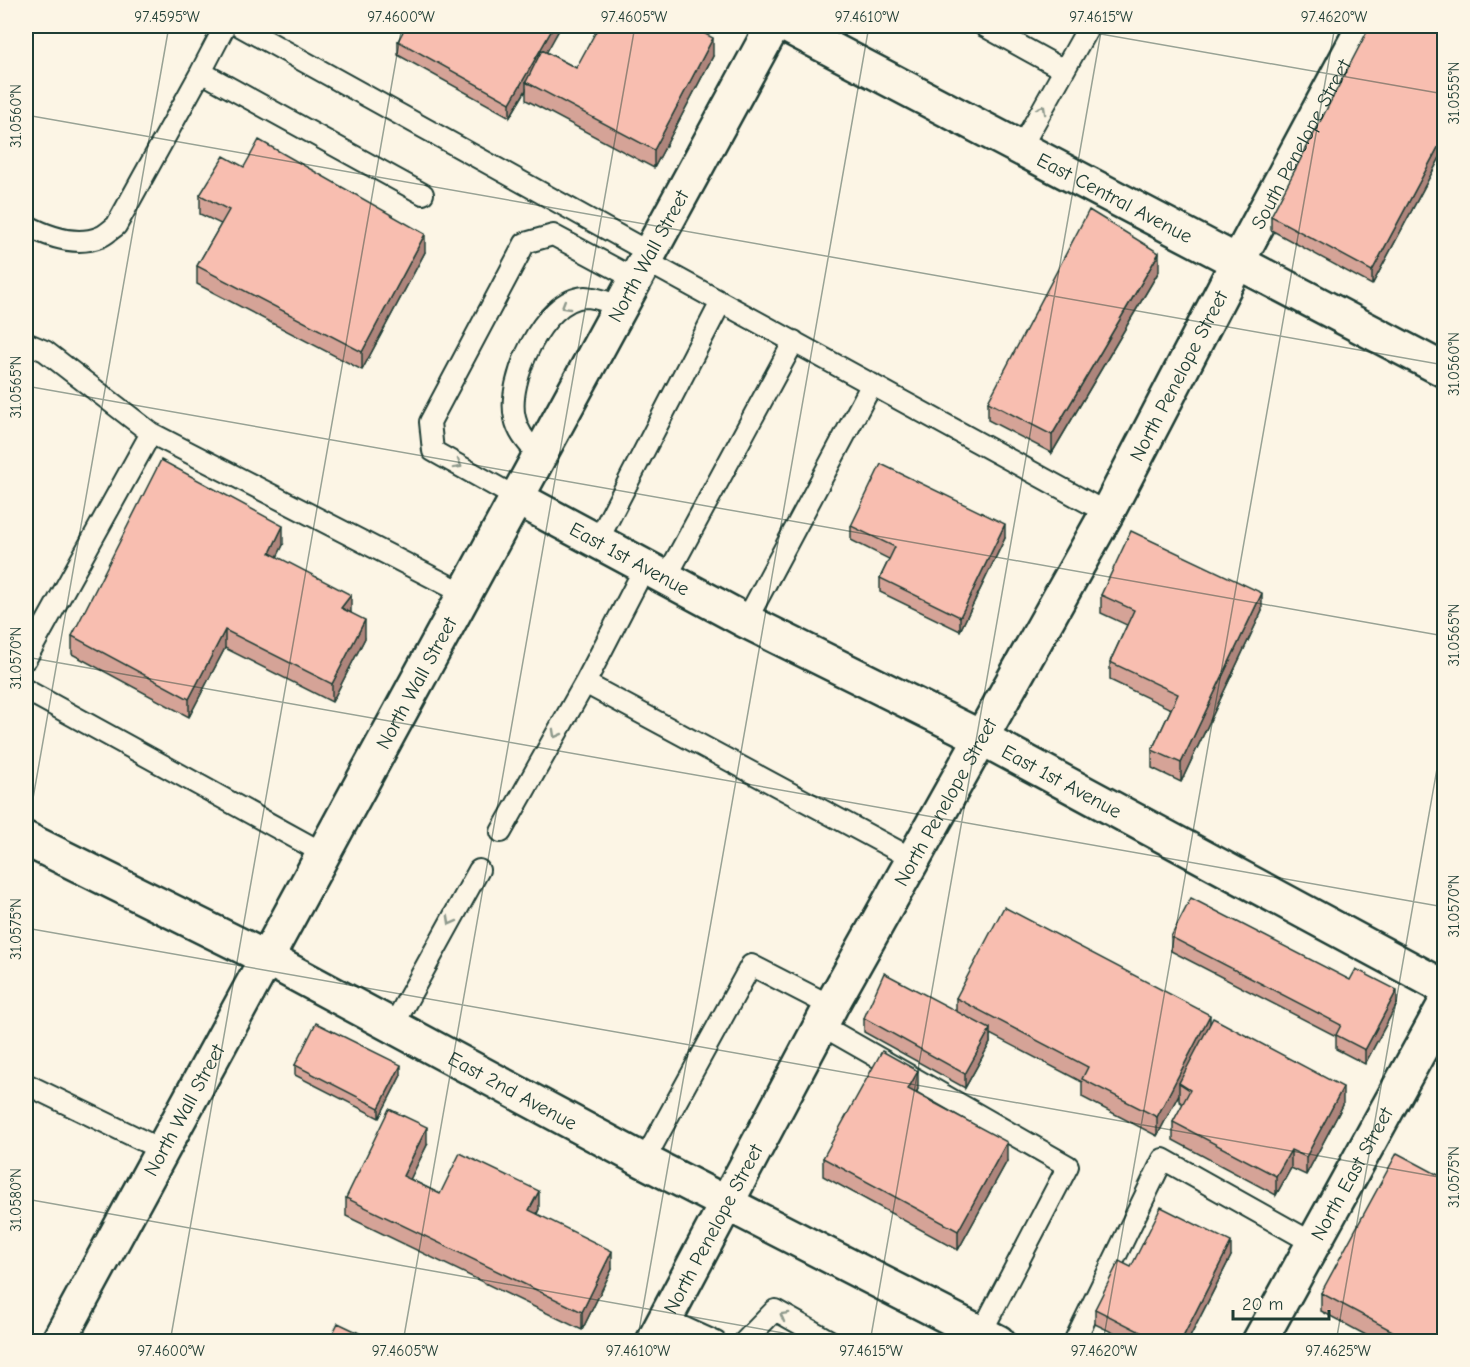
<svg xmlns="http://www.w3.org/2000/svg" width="1470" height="1367" font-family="'Comic Neue',sans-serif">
  <rect width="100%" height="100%" fill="#fcf5e5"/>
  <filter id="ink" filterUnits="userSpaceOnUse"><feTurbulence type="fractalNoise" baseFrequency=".0167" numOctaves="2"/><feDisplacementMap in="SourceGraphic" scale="12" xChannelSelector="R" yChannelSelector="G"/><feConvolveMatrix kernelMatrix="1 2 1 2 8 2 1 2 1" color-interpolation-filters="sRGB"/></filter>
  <g filter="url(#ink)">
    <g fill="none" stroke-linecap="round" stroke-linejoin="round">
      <g stroke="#1f3d34" stroke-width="24">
        <path id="service" d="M225 26 201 72 423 194
          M240 26 650 253
          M984 26 1064 70
          M1020 149 1089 26
          M26 225C47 236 76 247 100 237 106 235 111 229 116 226L201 72
          M646 261 1107 513
          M26 343 45 351 151 433
          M539 456C529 444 518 434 515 418 506 382 543 299 585 297 596 297 610 303 621 306
          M517 498 433 451 430 422 525 243 553 235 635 279
          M597 542 721 302
          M645 567 585 683 913 859
          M666 578 794 341
          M746 621 872 384
          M26 659 151 433 465 594
          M26 690 323 853
          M501 832 585 683
          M821 1025 1068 1166 981 1333
          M393 1026 479 870
          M26 1084 162 1150
          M644 1161 751 965 831 1006
          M665 1319 716 1342
          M744 1342 775 1310 832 1342
          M1074 1342 1163 1159 1313 1243"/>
      </g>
      <g stroke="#1f3d34" stroke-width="38">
        <g id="minor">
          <path id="s1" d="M517 498 746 621 980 737 1444 987"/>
          <path id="s2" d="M26 839 266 958 644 1161 998 1342"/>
          <path id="s3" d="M58 1342 773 26"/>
          <path id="s4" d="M653 1342 831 1006 1107 513 1237 263 1364 26"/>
          <path id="s5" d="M1259 1342 1444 1006"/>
        </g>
      </g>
      <g stroke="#1f3d34" stroke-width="38">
        <g id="tertiary">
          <path id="s6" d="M787 26 1444 370"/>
        </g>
      </g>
      <use href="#service" stroke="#fcf5e5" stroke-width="20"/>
      <use href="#minor" stroke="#fcf5e5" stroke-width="33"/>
      <use href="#tertiary" stroke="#fcf5e5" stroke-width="33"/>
    </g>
    <path fill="#d5a397" stroke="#1f3d34" stroke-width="1.5" d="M560 26V28L546 52 576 68 713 56 654 168 526 100V90L510 117 398 55V41Z
      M1444 26V150L1372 285 1271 230V216Z
      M244 167 425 252 362 370 197 284V266L221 224 200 214V195Z
      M1159 271 1052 453 988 420V402Z
      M851 526 1005 538 960 631 880 592V578L889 559 851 540Z
      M283 545 277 557 351 613 365 638 332 702 225 648 189 717 72 654V636Z
      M1101 595 1262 611 1181 782 1152 768V750L1171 709 1110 680V662L1127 625 1101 613Z
      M1171 937 1397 1004 1365 1064 1336 1049V1036L1171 951Z
      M956 998 1210 1024 1343 1105 1306 1175 1291 1168 1276 1195 1173 1140V1122L1183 1104 1179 1101V1094L1157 1136 1082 1097V1082L990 1034V1043L965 1088 864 1032V1018L956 1011Z
      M295 1065 401 1075 379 1118 295 1075Z
      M918 1089 916 1093 1007 1161 958 1250 823 1176V1158Z
      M427 1145 410 1179 440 1194 539 1209 537 1214 612 1269 582 1330 346 1216V1198Z
      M1231 1256 1188 1341H1130L1095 1324V1309L1131 1267Z
      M1321 1293 1444 1341H1377L1321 1311Z"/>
    <path fill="#ae857b" stroke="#1f3d34" stroke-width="1.5" d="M554 26H560V28L529 84 526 82V90L510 117V103Z
      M713 38V56L654 168V150Z
      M1444 136V150L1372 285V271Z
      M425 234V252L362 370V352Z
      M1159 253V271L1052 453V435Z
      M1005 524V538L960 631V617Z
      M283 526V545L270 571V553Z
      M1262 593V611L1181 782V763Z
      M351 595V613L341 608Z
      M365 620V638L332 702V684Z
      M225 630V648L189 717V699Z
      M1397 990V1004L1365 1064V1050Z
      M1210 1015V1033L1179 1083V1094L1157 1136V1117Z
      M990 1029V1043L965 1088V1074Z
      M401 1065V1075L379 1118V1108Z
      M918 1071V1089L908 1107V1089Z
      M1343 1087V1105L1306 1175V1157Z
      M427 1127V1145L403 1194V1176Z
      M1007 1142V1161L958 1250V1231Z
      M1291 1150V1168L1276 1195V1176Z
      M539 1191V1209L529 1229V1210Z
      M1231 1242V1256L1188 1341H1181Z
      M612 1251V1269L582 1330V1312Z"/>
    <path fill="#f8beb0" stroke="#1f3d34" stroke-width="1.5" d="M406 26H554L510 103 398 41Z
      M599 26H690L713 38 654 150 526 82 542 50 576 68Z
      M1370 26H1444V136L1372 271 1271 216Z
      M259 140 425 234 362 352 197 266 229 210 200 195 224 156 244 167Z
      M1089 210 1159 253 1052 435 988 402Z
      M161 460 283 526 270 553 351 595 341 608 365 620 332 684 225 630 189 699 72 636Z
      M881 464 1005 524 960 617 880 578 895 547 851 526Z
      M1131 531 1262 593 1181 763 1152 750 1178 694 1110 662 1134 610 1101 595Z
      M1191 898 1350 980 1356 969 1397 990 1365 1050 1336 1035 1341 1025 1171 937Z
      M1004 907 1210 1015 1157 1117 1082 1079 1088 1067 956 998Z
      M884 973 990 1029 965 1074 864 1018Z
      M1213 1018 1343 1087 1306 1157 1291 1150 1276 1176 1173 1122 1190 1090 1179 1083Z
      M316 1023 401 1065 379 1108 295 1065Z
      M882 1051 918 1071 908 1089 1007 1142 958 1231 823 1158Z
      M389 1109 427 1127 403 1176 440 1194 460 1153 539 1191 529 1210 612 1251 582 1312 346 1198Z
      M1397 1153 1444 1178V1341H1411L1321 1293Z
      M1161 1207 1231 1242 1181 1341H1158L1095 1309 1119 1261 1131 1267Z
      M338 1323 376 1341H329Z"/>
    <defs><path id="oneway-chevron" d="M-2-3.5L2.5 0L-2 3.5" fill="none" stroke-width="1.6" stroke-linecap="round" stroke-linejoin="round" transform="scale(1.5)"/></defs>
    <g stroke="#8e998c">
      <use href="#oneway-chevron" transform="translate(1042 109) rotate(-61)"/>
      <use href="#oneway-chevron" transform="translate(565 306) rotate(149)"/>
      <use href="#oneway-chevron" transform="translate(458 465) rotate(29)"/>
      <use href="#oneway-chevron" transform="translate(556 734) rotate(119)"/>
      <use href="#oneway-chevron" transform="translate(451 921) rotate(119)"/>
      <use href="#oneway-chevron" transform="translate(784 1316) rotate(-151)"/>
    </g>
  </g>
  <path fill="none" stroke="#1f3d34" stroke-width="1.5" stroke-opacity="0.45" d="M1055 26 1444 94M26 115 1444 365M26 386 1444 636M26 657 1444 907M26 838 169 26M26 928 1444 1178M26 1199 834 1342M170 1342 402 26M403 1342 635 26M637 1342 869 26M870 1342 1102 26M1103 1342 1335 26M1336 1342 1444 729"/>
  <g text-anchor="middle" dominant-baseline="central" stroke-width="4.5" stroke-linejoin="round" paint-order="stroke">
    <g font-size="20" fill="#1f3d34" stroke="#fcf5e5">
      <text stroke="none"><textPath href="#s4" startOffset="1362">South Penelope Street</textPath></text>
      <text stroke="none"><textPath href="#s6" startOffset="370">East Central Avenue</textPath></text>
      <text stroke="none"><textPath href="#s3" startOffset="1236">North Wall Street</textPath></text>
      <text stroke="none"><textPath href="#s4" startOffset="1100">North Penelope Street</textPath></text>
      <text stroke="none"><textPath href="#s1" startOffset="128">East 1st Avenue</textPath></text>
      <text stroke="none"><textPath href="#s3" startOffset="750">North Wall Street</textPath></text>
      <text stroke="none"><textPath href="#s1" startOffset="614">East 1st Avenue</textPath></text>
      <text stroke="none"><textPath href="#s4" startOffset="614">North Penelope Street</textPath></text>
      <text stroke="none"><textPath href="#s2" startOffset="548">East 2nd Avenue</textPath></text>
      <text stroke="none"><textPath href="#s3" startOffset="264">North Wall Street</textPath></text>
      <text stroke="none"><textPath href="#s5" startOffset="192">North East Street</textPath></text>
      <text stroke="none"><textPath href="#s4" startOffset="128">North Penelope Street</textPath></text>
    </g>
  </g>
  <rect width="1470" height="1367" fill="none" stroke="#fcf5e5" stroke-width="66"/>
  <path d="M1233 1310v9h96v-9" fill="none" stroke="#1f3d34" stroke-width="3"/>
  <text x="1242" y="1310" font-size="18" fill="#1f3d34" stroke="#fcf5e5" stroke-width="4.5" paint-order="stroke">20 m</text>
  <rect x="33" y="33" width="1404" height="1301" fill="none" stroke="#1f3d34" stroke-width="2"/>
  <g font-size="15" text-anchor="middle" fill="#1f3d34">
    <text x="167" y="22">97.4595°W</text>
    <text x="401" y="22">97.4600°W</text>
    <text x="634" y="22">97.4605°W</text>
    <text x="867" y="22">97.4610°W</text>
    <text x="1101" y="22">97.4615°W</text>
    <text x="1334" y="22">97.4620°W</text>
    <text transform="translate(1454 93) rotate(-90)" y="5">31.0555°N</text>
    <text transform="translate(16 116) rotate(-90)" y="5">31.0560°N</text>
    <text transform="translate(1454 364) rotate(-90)" y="5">31.0560°N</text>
    <text transform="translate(16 387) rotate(-90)" y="5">31.0565°N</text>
    <text transform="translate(1454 635) rotate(-90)" y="5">31.0565°N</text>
    <text transform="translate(16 658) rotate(-90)" y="5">31.0570°N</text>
    <text transform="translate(1454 906) rotate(-90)" y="5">31.0570°N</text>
    <text transform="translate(16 929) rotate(-90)" y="5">31.0575°N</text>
    <text transform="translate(1454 1177) rotate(-90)" y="5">31.0575°N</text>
    <text transform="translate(16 1200) rotate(-90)" y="5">31.0580°N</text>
    <text x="171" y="1356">97.4600°W</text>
    <text x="405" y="1356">97.4605°W</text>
    <text x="638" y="1356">97.4610°W</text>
    <text x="871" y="1356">97.4615°W</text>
    <text x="1104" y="1356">97.4620°W</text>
    <text x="1338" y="1356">97.4625°W</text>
  </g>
</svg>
